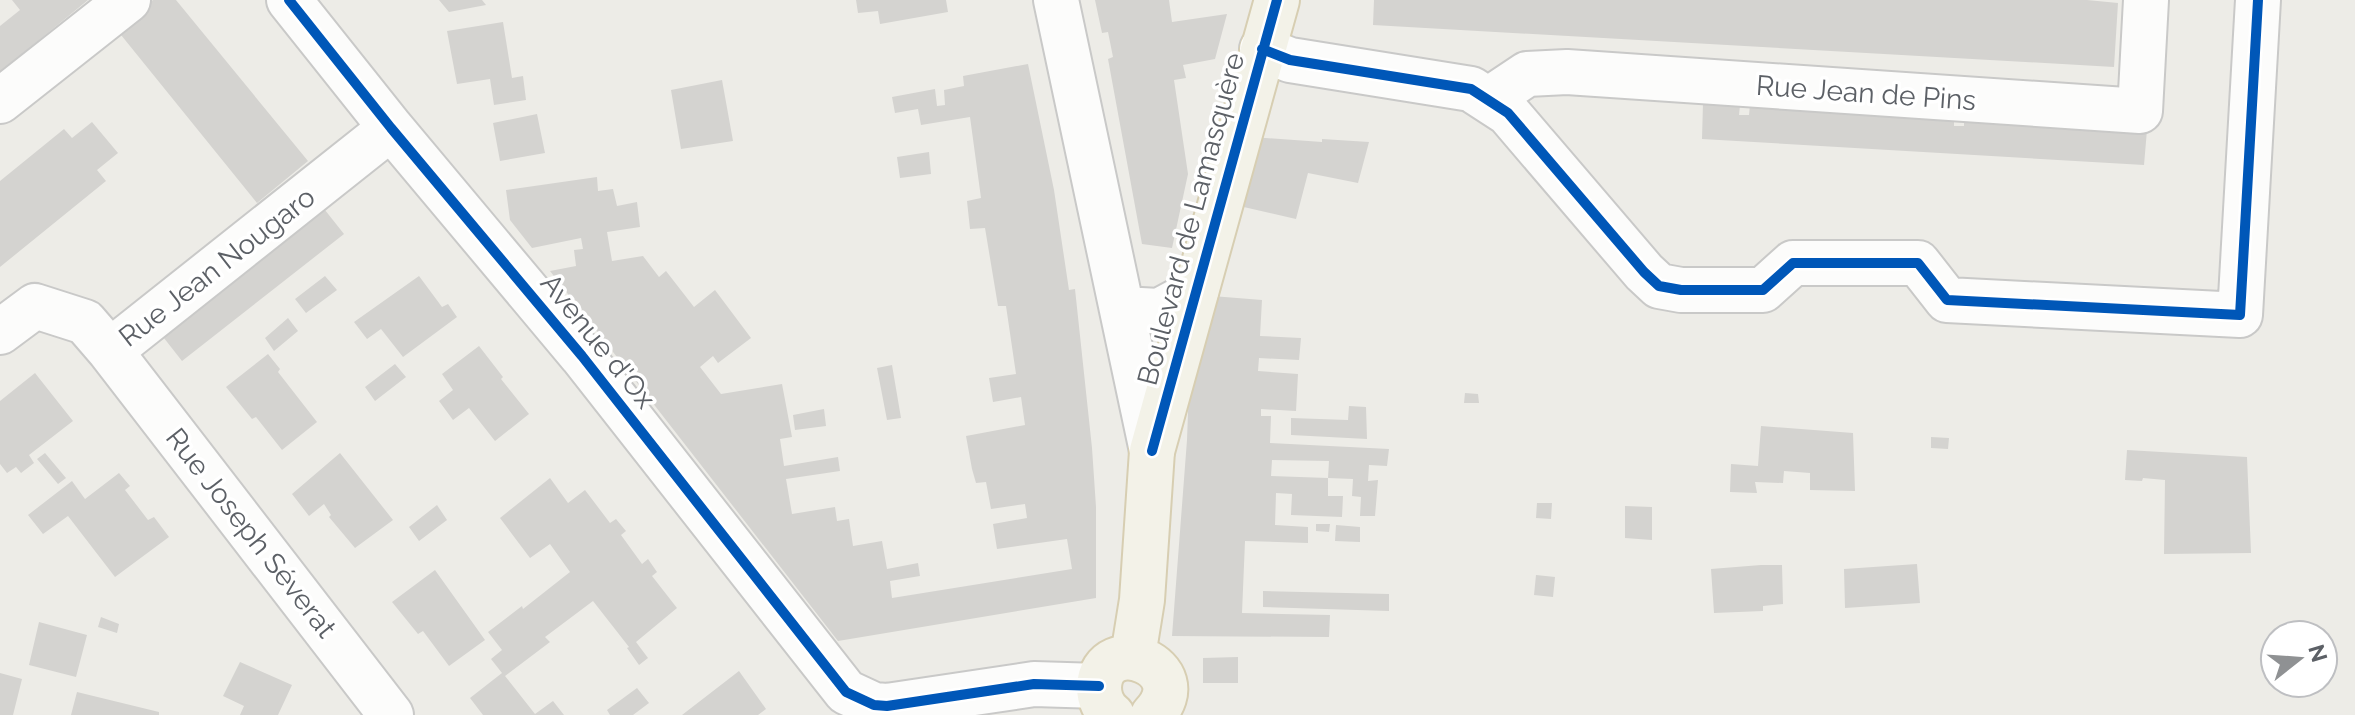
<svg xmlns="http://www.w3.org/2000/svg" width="2355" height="715" font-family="Raleway,sans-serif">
  <rect width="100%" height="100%" fill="#edece7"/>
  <path fill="#d4d3d0" d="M12 0H88L0 72V26L20 10Z
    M153 0H176L308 161 257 203 117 30Z
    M439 0H482L486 5 449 12Z
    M856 0H946L948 12 880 24 878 11 858 13Z
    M1095 0H1169L1172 22 1227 14 1215 59 1183 65 1186 78 1174 80 1188 174 1172 248 1142 244 1108 59 1113 57 1108 32 1102 33Z
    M1374 0H2087L2118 3 2114 67 1373 25Z
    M503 22 512 78 523 76 526 100 494 105 490 79 457 84 447 31Z
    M1028 64 1054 190 1069 290 1075 289 1092 448 1096 507V598L838 641 550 271 576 266 574 250 583 249 581 238 532 248 510 220 506 190 597 177 598 191 613 189 617 206 637 202 640 227 607 232 612 261 643 256 659 277 666 271 694 307 715 290 751 338 718 363 713 356 700 367 721 394 782 384 792 437 780 439 784 466 838 457 840 471 786 479 792 514 835 507 837 521 849 519 853 546 882 541 887 569 918 563 920 576 890 581 892 598 1072 569 1067 539 997 549 993 524 1027 518 1025 504 991 509 986 482 976 483 972 469 966 436 1025 425 1021 397 993 402 989 378 1016 374 1006 306H998L985 228 970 229 967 201 981 198 970 117 921 125 918 109 895 113 892 97 935 89 937 106 945 105 944 90 964 86 963 76Z
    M722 80 733 141 681 149 671 90Z
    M1703 103 1740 105 1739 115H1749L1750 105 1954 118V126H1964V118L2147 130 2144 165 1702 139Z
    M537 114 545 153 500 161 493 123Z
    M92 122 118 153 97 170 106 181 0 267V181L64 129 72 138Z
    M1252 137 1322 142V139L1369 142 1358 183 1308 173 1296 219 1235 205Z
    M929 152 931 174 900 178 897 157Z
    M321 205 344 234 182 361 160 333Z
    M325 276 337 290 306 313 295 299Z
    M419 276 442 307 448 304 457 317 403 357 381 329 367 339 354 322Z
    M1212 296 1262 300 1260 336 1301 338 1299 360 1259 358 1258 371 1298 374 1296 411 1261 409V416H1271L1270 443 1389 449 1387 466 1369 465 1368 481 1378 480 1375 516H1360L1361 497 1352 496 1353 479 1328 478 1329 461 1272 460 1271 476 1328 478V496H1343L1342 517 1291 515 1292 494 1276 493 1275 525 1308 527V543L1245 541 1242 613 1330 615 1329 637 1172 636 1187 440 1189 386Z
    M288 318 298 331 274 351 265 338Z
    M479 346 503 377 501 379 529 414 495 441 469 408 453 420 439 401 453 390 442 374Z
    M268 354 280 369 278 372 317 422 282 450 256 417 252 419 226 387Z
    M395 364 406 377 375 401 365 387Z
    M892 365 901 418 887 420 877 368Z
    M35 373 73 421 29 455 34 463 21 473 16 467 7 473 0 464V401Z
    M1465 393 1478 394 1479 403H1464Z
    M1349 406 1366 407 1367 439 1291 435V418L1348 420Z
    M824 409 826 426 795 430 793 415Z
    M1761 426 1853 433 1855 491 1810 490V473L1784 471 1783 483 1755 482 1757 493 1730 492 1731 464 1758 466Z
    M1931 437 1949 438 1948 449 1931 448Z
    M2127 450 2247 457 2251 553 2164 554 2165 480 2143 478 2142 481 2125 480Z
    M45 453 66 478 58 484 37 459Z
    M340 453 393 520 355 548 329 517 331 515 324 504 309 516 292 494Z
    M119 473 130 486 125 490 148 520 154 517 169 537 115 577 68 516 43 534 28 515 72 481 85 499Z
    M550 478 568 503 585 490 610 523 616 519 626 531 621 535 642 564 648 559 657 572 652 576 677 608 636 642 648 658 639 665 627 648 629 647 593 601 545 637 550 642 505 676 535 714 553 701 564 715H483L470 698 502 673 491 659 502 650 488 632 522 606 523 609 570 572 550 544 530 558 500 518Z
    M1537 503H1552L1551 519 1536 518Z
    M437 505 447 520 419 541 409 527Z
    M1625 506 1652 507V540L1625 538Z
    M1316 524H1330L1329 532 1316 531Z
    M1336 525 1360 527V542L1335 541Z
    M1917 564 1920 603 1845 608 1844 569Z
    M1761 565H1782L1783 604 1763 606V611L1714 613 1711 569Z
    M435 570 485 640 449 666 423 631 418 634 392 602Z
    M1536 575 1555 577 1553 597 1534 595Z
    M1263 591 1389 594V611L1263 607Z
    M101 617 119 624 117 633 98 627Z
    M39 622 87 635 76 677 29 665Z
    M1238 657V683H1203V658Z
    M240 662 292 685 278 715H240L244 706 223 696Z
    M739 671 766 709 758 715H682Z
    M0 673 22 679 13 715H0Z
    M637 688 649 703 633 715H610L607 710Z
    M77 692 159 712V715H71Z"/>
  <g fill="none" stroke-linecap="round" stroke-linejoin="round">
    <g stroke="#c9c9c8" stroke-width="48">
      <path id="minor" d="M289 0 391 128 582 356 846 692 874 705 887 706 1034 684 1099 686
        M1056 0 1152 451
        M1262 49 1290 60 1471 89 1508 113 1644 272 1659 286 1681 290H1763L1793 263H1918L1947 300 2240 315 2258 0
        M1488 100 1527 74 1567 72 2140 111 2146 0
        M0 101 128 0
        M1122 309 1159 311 1196 291
        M0 332 35 306 85 322 110 351 391 128
        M110 351 391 715"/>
    </g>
    <g stroke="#d7ceb2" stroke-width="48">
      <path id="major" d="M1133 656 1142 600 1152 451 1277 0
        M1112 715C1104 709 1099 698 1099 687 1102 629 1199 667 1153 715"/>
    </g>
    <use href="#minor" stroke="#fcfcfb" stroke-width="44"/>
    <use href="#major" stroke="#f3f2e8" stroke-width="44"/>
    <g stroke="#fff" stroke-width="15">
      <path id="cycleway" d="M289 0 391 128 582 356 846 692 874 705 887 706 1034 684 1099 686
        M1262 49 1290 60 1471 89 1508 113 1644 272 1659 286 1681 290H1763L1793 263H1918L1947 300 2240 315 2258 0
        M1152 451 1277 0"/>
    </g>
    <use href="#cycleway" stroke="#0057b8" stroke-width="10"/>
  </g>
  <g text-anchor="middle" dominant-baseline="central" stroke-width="7" stroke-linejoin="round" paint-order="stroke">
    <g font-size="28" fill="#5c6066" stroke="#fff">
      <text transform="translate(1866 93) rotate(4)">Rue Jean de Pins</text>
      <text transform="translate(1191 219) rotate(-75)">Boulevard de Lamasquère</text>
      <text transform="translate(217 267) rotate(-38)">Rue Jean Nougaro</text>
      <text transform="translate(598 341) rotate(51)">Avenue d'Ox</text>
      <text transform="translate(251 533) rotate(52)">Rue Joseph Séverat</text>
    </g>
  </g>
  <g transform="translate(2299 659) rotate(73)"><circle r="38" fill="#ffffff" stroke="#bebfc2" stroke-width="2"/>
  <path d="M0-6L14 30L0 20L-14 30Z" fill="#8f9193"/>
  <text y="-12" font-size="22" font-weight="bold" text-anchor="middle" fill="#5c6066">N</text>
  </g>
</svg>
